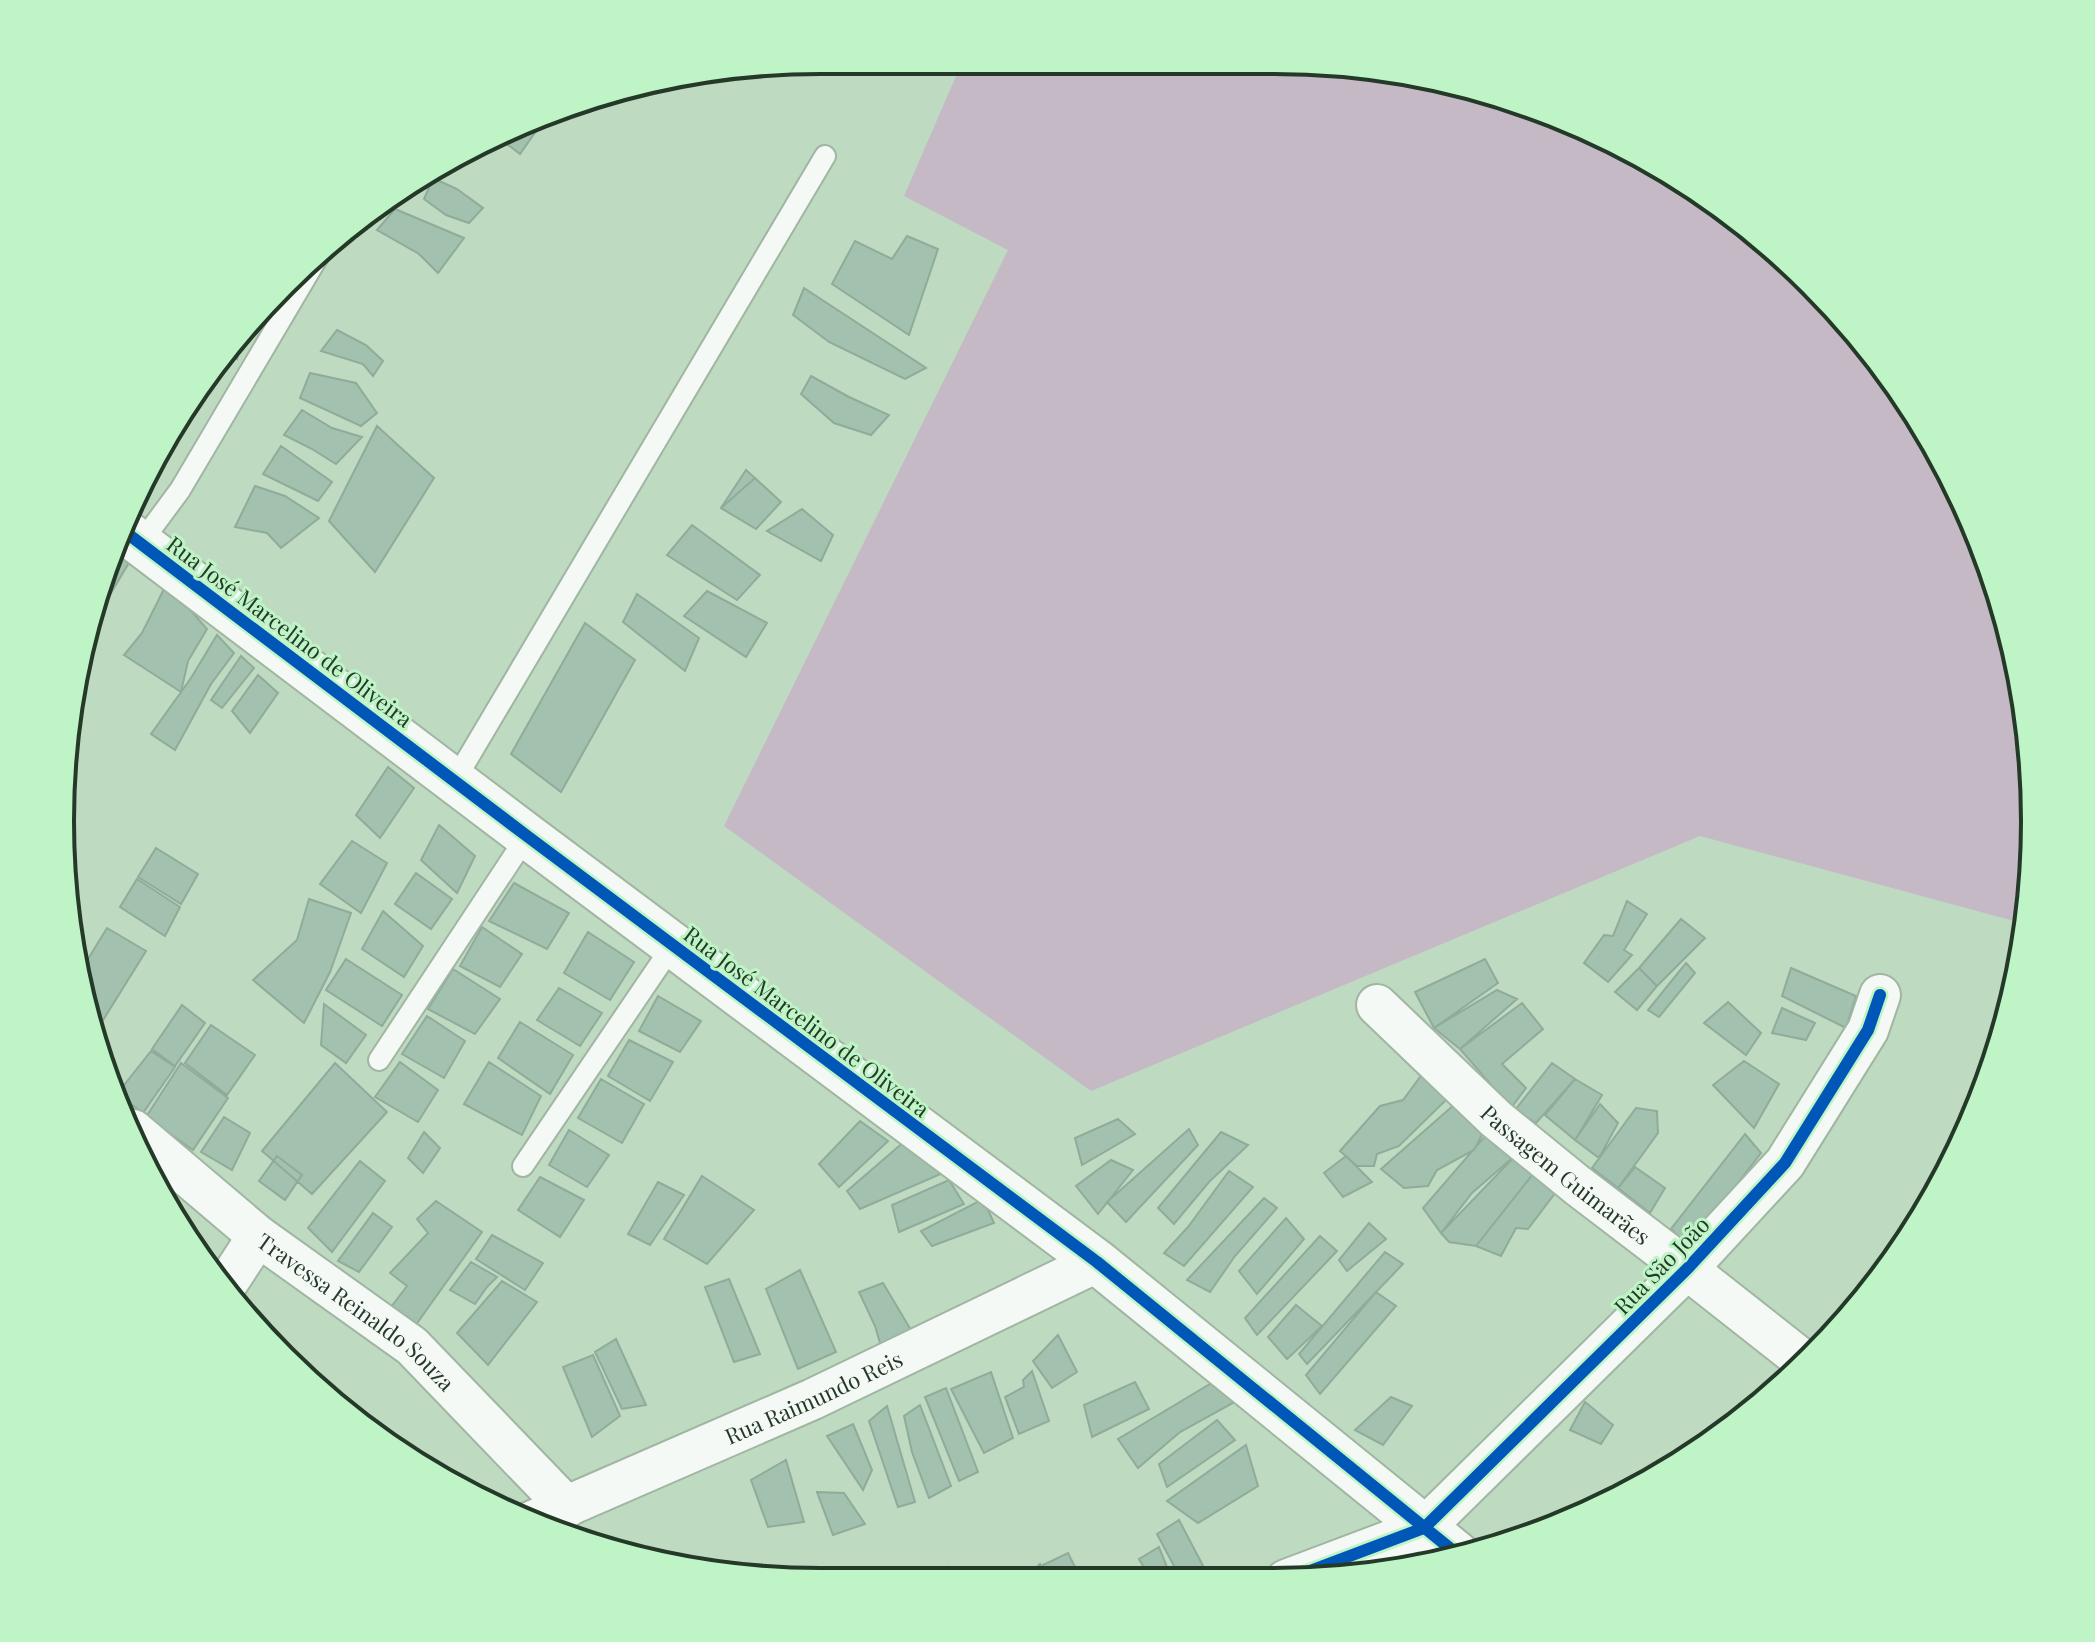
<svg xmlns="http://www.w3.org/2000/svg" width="2095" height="1642" font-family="'Playfair Display',serif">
  <rect width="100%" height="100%" fill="#bedac1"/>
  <path fill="#c5b9c5" d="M963 60 1323 62 1519 101 1738 218 1846 320 1933 440 1994 576 2028 721 2033 870 2025 924 1700 836 1091 1091 724 826 1008 250 904 196Z"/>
  <path fill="#a2c1af" stroke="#90ab9a" stroke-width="2" d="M528 126 536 131 520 154 499 138Z
    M433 178 457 189 483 208 469 223 446 215 424 199Z
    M395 209 464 238 438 273 419 254 377 230Z
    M907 236 938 249 909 335 832 284 855 241 892 259Z
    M804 288 926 368 905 379 829 342 793 315Z
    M337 330 366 345 383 361 373 376 363 364 321 351Z
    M245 332 237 359 228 355Z
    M310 373 356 383 377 413 361 426 300 398Z
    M811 376 849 397 889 415 871 435 834 423 801 394Z
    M302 410 332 428 362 437 336 464 312 449 284 435Z
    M377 426 434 478 375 572 329 521Z
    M281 446 332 482 318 501 263 474Z
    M746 470 781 502 756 529 721 508Z
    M755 478 781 502 756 529 721 508Z
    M255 486 285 496 319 518 281 548 267 533 235 527Z
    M802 509 833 535 821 561 767 531Z
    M692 525 760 575 737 600 667 555Z
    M123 534 140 544 98 615 92 611Z
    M167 583 207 629 188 661 181 692 124 655 142 633Z
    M707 591 767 623 746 657 684 616Z
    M637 594 699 638 685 671 623 622Z
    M585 623 635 660 561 792 511 754Z
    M217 635 234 653 211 684 175 750 151 734 191 678Z
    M241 656 254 668 222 708 211 700Z
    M258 675 278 693 250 733 232 711Z
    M388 767 414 788 380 838 356 815Z
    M439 825 475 856 457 893 421 860Z
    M352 841 387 863 361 913 320 884Z
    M156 848 198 874 181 904 138 877Z
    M416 873 452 899 431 929 395 904Z
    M137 879 180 907 165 936 120 907Z
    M514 883 569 913 547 949 489 921Z
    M309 899 351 913 330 972 304 1023 253 980 297 940Z
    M1627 901 1647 914 1624 950 1632 955 1608 982 1584 963 1604 935 1613 936Z
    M383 911 423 946 404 977 362 949Z
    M1681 919 1705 938 1657 986 1639 968Z
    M482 927 522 954 500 987 460 966Z
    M107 928 146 951 100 1025 86 1015 80 972Z
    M588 932 634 962 610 1000 564 973Z
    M346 959 402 995 382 1026 326 990Z
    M1485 959 1498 983 1434 1028 1415 992Z
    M1686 963 1695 973 1659 1017 1648 1010Z
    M1639 968 1657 986 1637 1010 1615 992Z
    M1791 968 1856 996 1846 1028 1782 996Z
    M453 969 500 999 475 1034 428 1009Z
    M559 988 602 1013 580 1046 537 1020Z
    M1497 990 1517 999 1460 1049 1434 1028Z
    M658 996 701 1021 680 1052 639 1031Z
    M1728 1002 1761 1033 1746 1055 1704 1023Z
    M1522 1003 1543 1029 1502 1064 1526 1088 1511 1108 1460 1049Z
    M324 1004 366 1035 346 1063 321 1045Z
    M182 1005 205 1023 175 1066 152 1049Z
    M1782 1008 1815 1023 1806 1040 1772 1033Z
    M427 1016 465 1041 444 1078 402 1054Z
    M520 1022 573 1055 550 1094 498 1058Z
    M211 1025 255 1055 227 1095 185 1063Z
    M629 1040 673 1062 650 1101 608 1076Z
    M151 1051 175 1067 143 1113 117 1094Z
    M1744 1061 1779 1084 1754 1128 1713 1085Z
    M400 1062 438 1090 418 1122 375 1097Z
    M489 1062 541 1096 522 1135 464 1104Z
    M181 1063 228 1098 193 1150 146 1117Z
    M335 1063 387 1112 312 1194 262 1151Z
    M1552 1063 1575 1079 1536 1123 1515 1110Z
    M1423 1073 1449 1097 1399 1146 1377 1154 1374 1166H1357L1340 1151 1380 1106 1403 1100Z
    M601 1079 644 1104 622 1143 578 1118Z
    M1575 1079 1602 1095 1575 1140 1545 1115Z
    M1456 1103 1486 1127 1474 1150 1437 1170 1428 1186 1404 1188 1381 1169Z
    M1600 1104 1618 1123 1599 1158 1575 1140Z
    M1636 1108 1657 1111 1658 1133 1618 1188 1592 1168Z
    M224 1117 250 1133 232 1170 201 1152Z
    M1118 1119 1135 1134 1082 1165 1075 1138Z
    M860 1121 888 1141 839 1187 819 1164Z
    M1189 1129 1198 1145 1126 1222 1107 1202Z
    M569 1130 609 1155 587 1187 549 1165Z
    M424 1132 440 1148 423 1173 408 1158Z
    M1221 1132 1248 1145 1209 1182 1174 1224 1158 1208Z
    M1745 1134 1761 1153 1689 1247 1671 1229Z
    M1486 1135 1517 1154 1472 1193 1441 1233 1423 1208Z
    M906 1140 943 1173 860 1209 847 1191Z
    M1517 1154 1537 1169 1476 1246 1449 1242 1441 1233Z
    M277 1156 302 1175 285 1200 259 1181Z
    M1346 1156 1372 1182 1343 1197 1324 1173Z
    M1111 1160 1133 1170 1098 1214 1076 1186Z
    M360 1161 385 1181 332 1252 308 1228Z
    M1635 1167 1665 1188 1650 1213 1618 1188Z
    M1537 1169 1559 1188 1528 1229 1516 1228 1501 1256 1476 1246Z
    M1229 1171 1253 1187 1184 1266 1164 1253 1188 1227Z
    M702 1176 754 1210 707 1264 664 1239Z
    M540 1177 584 1200 560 1237 518 1210Z
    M949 1180 964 1204 899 1232 892 1205Z
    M658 1182 684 1195 650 1245 628 1234Z
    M1264 1198 1277 1208 1235 1256 1210 1292 1187 1280Z
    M983 1199 994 1223 932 1246 921 1231Z
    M436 1201 482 1232 408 1336 391 1307 407 1286 390 1273 428 1233 417 1219Z
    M373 1213 392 1227 359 1272 338 1261Z
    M1286 1218 1304 1239 1257 1294 1239 1271Z
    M1369 1223 1386 1239 1347 1271 1339 1260Z
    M492 1235 543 1263 525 1290 476 1259Z
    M1320 1236 1337 1251 1257 1335 1245 1318Z
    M1385 1252 1403 1264 1307 1364 1299 1354Z
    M471 1262 497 1277 487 1287 475 1304 450 1290Z
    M800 1270 836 1352 798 1369 766 1289Z
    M729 1279 760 1354 734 1362 705 1287Z
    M502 1281 537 1302 488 1365 457 1333Z
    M883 1283 911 1330 881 1346 875 1326 859 1292Z
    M1376 1292 1396 1306 1320 1394 1306 1375Z
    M1296 1305 1322 1326 1287 1359 1268 1337Z
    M1058 1335 1077 1372 1052 1388 1033 1361Z
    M616 1339 646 1405 622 1409 595 1352Z
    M593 1355 620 1416 592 1437 563 1367Z
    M1032 1371 1049 1421 1019 1434 1005 1397 1024 1387 1023 1380Z
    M991 1372 1013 1438 984 1453 951 1389Z
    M1220 1378 1240 1399 1180 1432 1138 1468 1118 1439Z
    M1135 1382 1149 1409 1092 1437 1084 1405Z
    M946 1388 978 1472 959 1481 925 1397Z
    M1391 1397 1412 1406 1383 1445 1355 1430Z
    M1585 1402 1613 1425 1601 1444 1570 1430Z
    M920 1405 951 1486 929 1498 912 1452 904 1416Z
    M887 1406 915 1502 898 1507 869 1421Z
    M1217 1420 1235 1440 1167 1487 1159 1464Z
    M853 1424 872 1470 863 1490 827 1436Z
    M1246 1445 1258 1486 1198 1523 1167 1501Z
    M786 1460 804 1522 768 1527 751 1480Z
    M817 1492 844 1493 865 1524 833 1535Z
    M1179 1520 1211 1581H1152L1139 1559 1159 1547 1169 1572 1174 1566 1157 1534Z
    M1068 1553 1082 1581H1051L1043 1565Z
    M1040 1564 1048 1581H1022Z
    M948 1567 956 1582H933Z"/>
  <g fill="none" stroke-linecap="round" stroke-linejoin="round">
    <g stroke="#a0b6a2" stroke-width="24">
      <path id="service" d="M140 544 180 490 319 255
        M455 780 825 156
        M379 1060 527 836
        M523 1166 673 945"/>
    </g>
    <g stroke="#a0b6a2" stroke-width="44">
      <g id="minor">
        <path id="s1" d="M1377 1005 1496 1119 1577 1185 1687 1269 1805 1362"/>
        <path id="s2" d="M133 1130 258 1236 412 1346 567 1507"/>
        <path d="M226 1285 258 1236"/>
        <path id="s3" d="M528 1523 813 1399 1097 1262"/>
        <path d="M1286 1580 1424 1528 1687 1269 1785 1163 1868 1030 1880 995"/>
      </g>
    </g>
    <g stroke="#a0b6a2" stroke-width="48">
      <path id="tertiary" d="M124 531 527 836 1097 1262 1457 1554"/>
    </g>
    <use href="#service" stroke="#f5f9f6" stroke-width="20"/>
    <use href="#minor" stroke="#f5f9f6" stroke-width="40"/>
    <use href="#tertiary" stroke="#f5f9f6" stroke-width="44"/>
    <g stroke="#bef4c6" stroke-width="17">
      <path id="cycleway" d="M124 531 527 836 1097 1262 1457 1554
        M1286 1580 1424 1528 1687 1269 1785 1163 1868 1030 1880 995"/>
    </g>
    <use href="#cycleway" stroke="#0057b8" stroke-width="12"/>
  </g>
  <g text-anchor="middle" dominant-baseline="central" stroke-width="6" stroke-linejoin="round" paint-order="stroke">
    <g font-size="22" fill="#243927" stroke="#bef4c6">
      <text transform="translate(290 631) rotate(37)">Rua José Marcelino de Oliveira</text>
      <text transform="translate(807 1021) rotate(37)">Rua José Marcelino de Oliveira</text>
      <text stroke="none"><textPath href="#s1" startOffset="254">Passagem Guimarães</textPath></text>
      <text transform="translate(1661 1265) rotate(-46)">Rua São João</text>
      <text stroke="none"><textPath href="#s2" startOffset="288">Travessa Reinaldo Souza</textPath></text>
      <text stroke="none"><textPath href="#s3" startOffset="312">Rua Raimundo Reis</textPath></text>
    </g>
  </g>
  <path d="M0 0H2095V1642H0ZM821 74H1274A747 747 0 0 1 2021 821V821A747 747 0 0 1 1274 1568H821A747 747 0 0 1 74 821V821A747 747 0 0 1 821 74Z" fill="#bef4c6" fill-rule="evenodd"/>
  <path fill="none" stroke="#243927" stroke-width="4" d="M821 74H1274A747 747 0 0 1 2021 821V821A747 747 0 0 1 1274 1568H821A747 747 0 0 1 74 821V821A747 747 0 0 1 821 74Z"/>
</svg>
